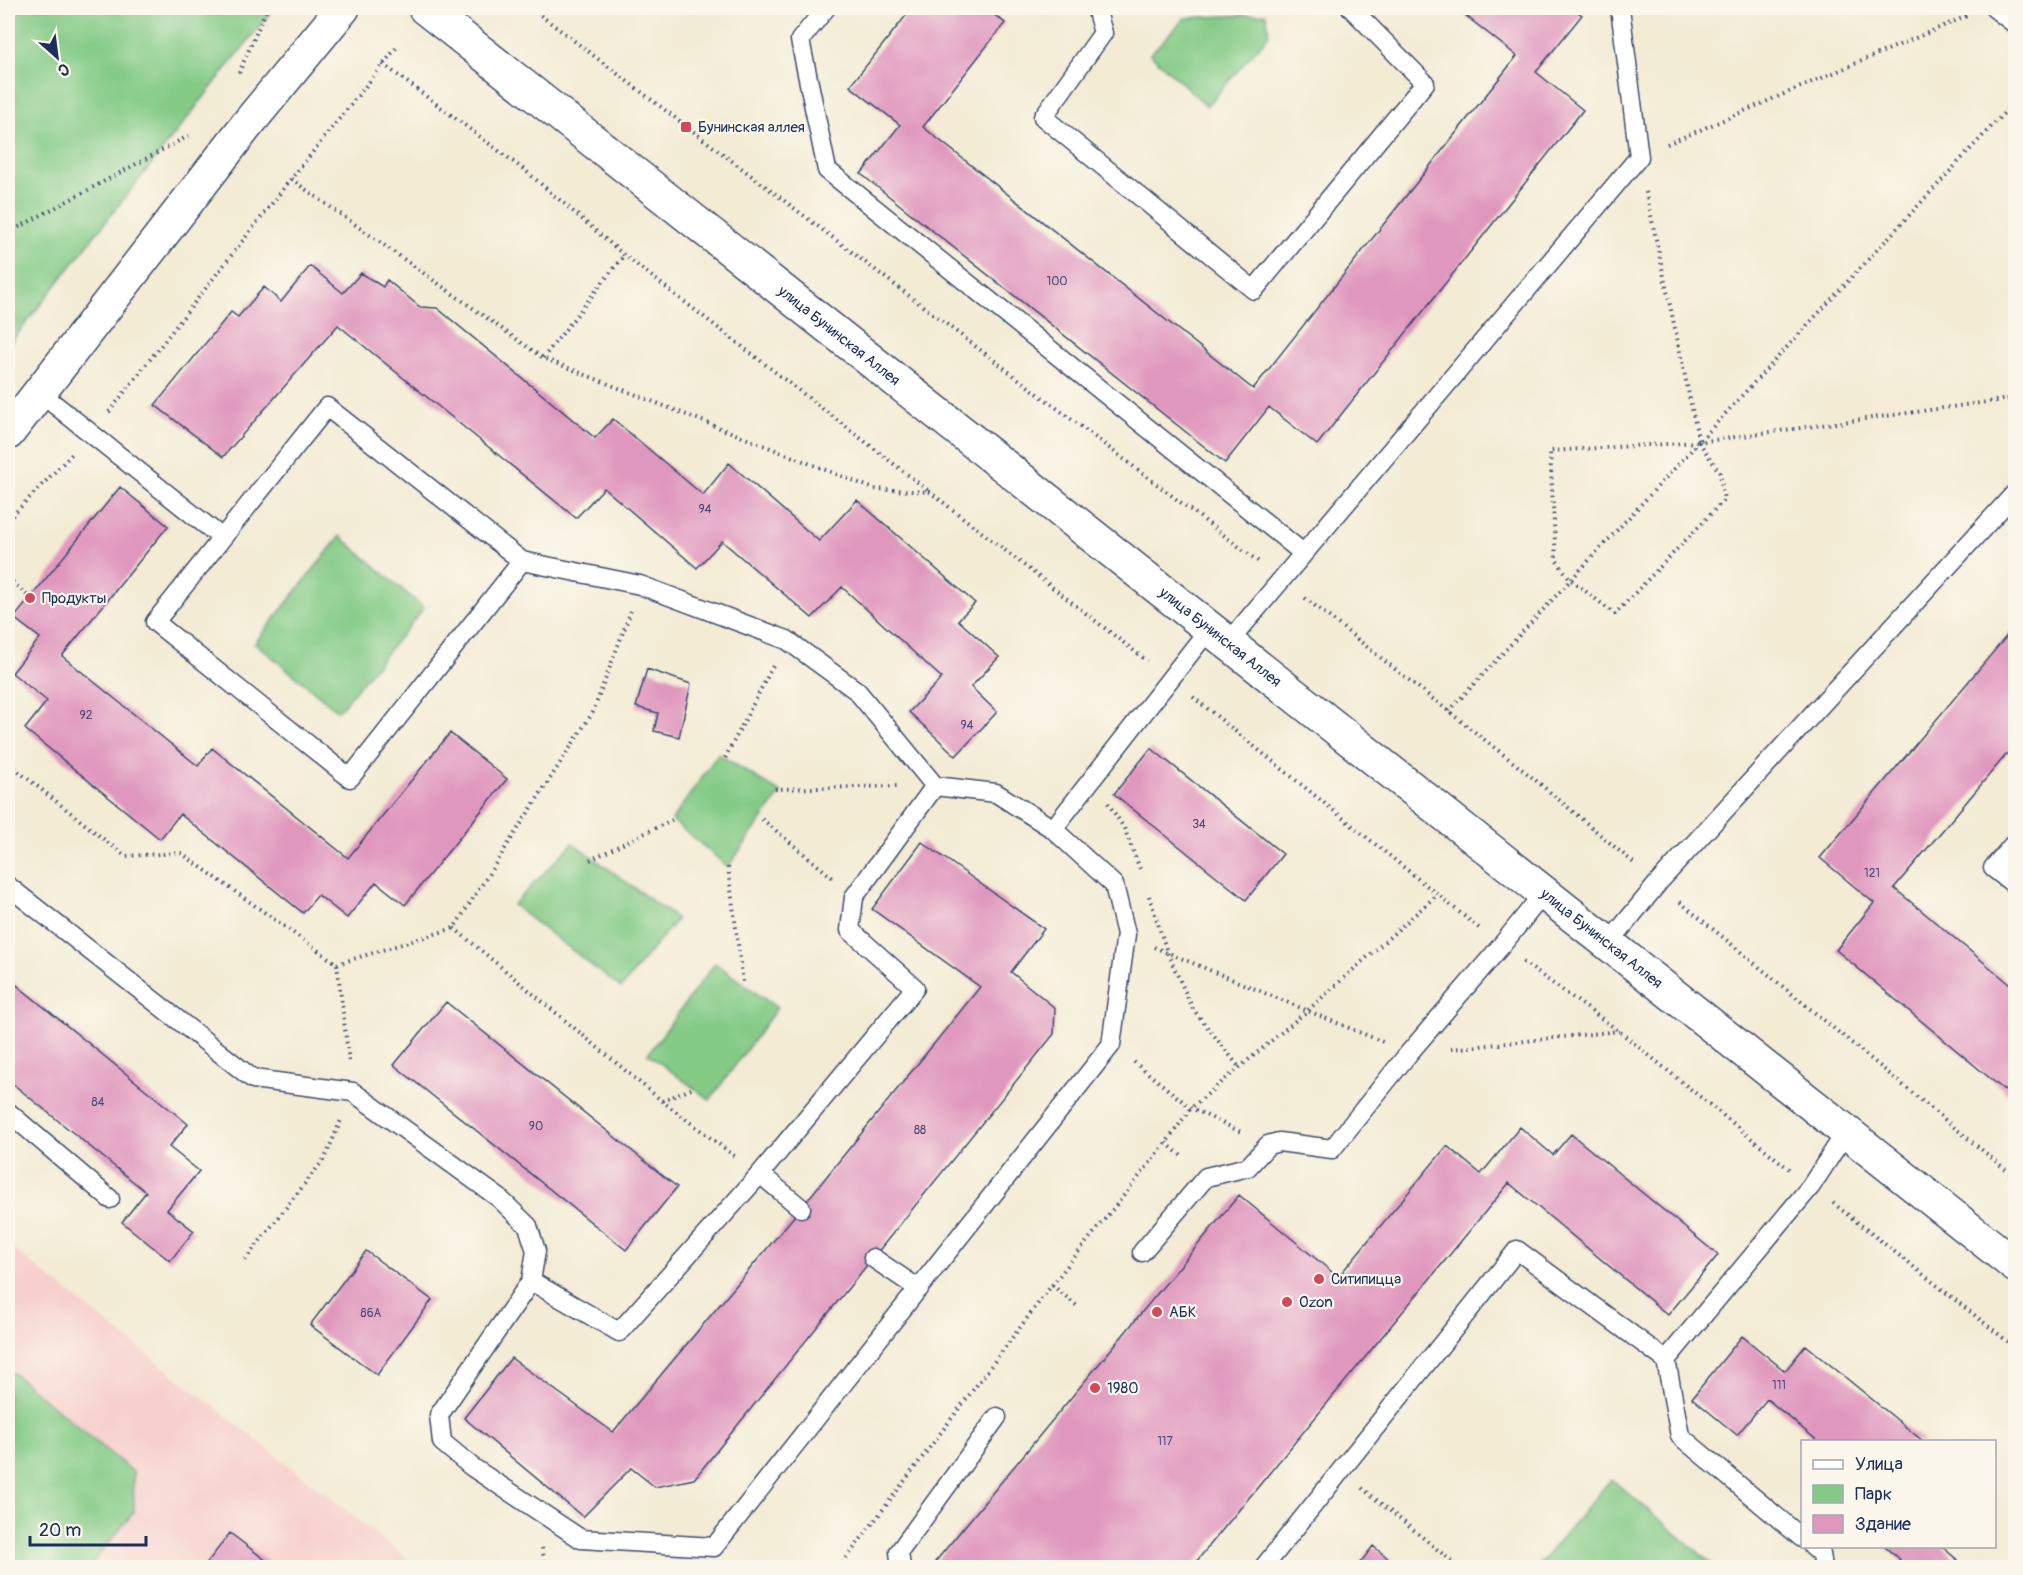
<svg xmlns="http://www.w3.org/2000/svg" width="2023" height="1575" font-family="Pangolin,sans-serif">
  <rect width="100%" height="100%" fill="#fbf7ec"/>
  <filter id="ink" filterUnits="userSpaceOnUse"><feTurbulence type="fractalNoise" baseFrequency=".0167" numOctaves="2"/><feDisplacementMap in="SourceGraphic" scale="12" xChannelSelector="R" yChannelSelector="G"/><feConvolveMatrix kernelMatrix="1 2 1 2 8 2 1 2 1" color-interpolation-filters="sRGB"/></filter>
  <filter id="wash" filterUnits="userSpaceOnUse"><feTurbulence type="fractalNoise" baseFrequency=".008" numOctaves="4" result="noise"/><feDisplacementMap in="SourceGraphic" scale="24" xChannelSelector="R" yChannelSelector="G"/><feGaussianBlur stdDeviation="1.35" result="paint"/><feColorMatrix in="noise" values="0 0 0 0 0 0 0 0 0 0 0 0 0 0 0 0 0 1.4 0 .05"/><feComposite in="paint" operator="in"/></filter>
  <g filter="url(#wash)">
    <rect width="100%" height="100%" fill="#f3ebd4"/>
    <path fill="#f7d0cd" d="M8 1245 418 1567H8Z"/>
    <path fill="#84cb87" stroke="#507d72" stroke-width="1.5" d="M8 8H274L8 346Z
      M1266 14 1269 35 1207 106 1150 54 1185 18Z
      M340 536 424 608 338 711 255 643Z
      M718 754 781 793 728 867 672 820Z
      M573 843 677 919 621 988 513 905Z
      M715 963 777 1008 710 1100 648 1054Z
      M8 1373H13L133 1472 134 1512 89 1567H8Z
      M1611 1479 1716 1567H1537Z"/>
    <g id="blocks">
      <path fill="#e097be" d="M912 8H985L1005 23 923 127 1253 389 1517 56 1456 8H1572L1582 15 1536 72 1583 110 1317 445 1269 407 1225 463 861 174 900 125 850 86Z
        M310 266 343 293 361 273 383 287 387 280 420 307 437 308 595 438 613 419 703 495 729 463 819 541 857 500 975 603 958 620 999 657 971 687 997 712 956 756 909 712 942 678 842 587 812 618 722 541 697 568 604 488 576 518 338 325 223 457 155 405 231 312 238 317 264 287 281 302Z
        M120 487 168 526 62 656 198 766 212 748 348 858 450 733 507 779 405 905 376 882 347 918 318 895 303 913 180 814 160 839 25 729 47 701 12 673 40 638 14 618Z
        M2016 625V743L1894 888 2016 989V1100L1836 950 1874 903 1820 858Z
        M647 669 691 684 679 737 654 731 658 713 636 707Z
        M1151 748 1283 854 1246 900 1114 794Z
        M922 842 1044 929 1011 972 1055 1008 1054 1034 694 1479 655 1487 631 1468 583 1517 464 1418 511 1358 613 1432 801 1208 980 987 872 909Z
        M8 978 188 1124 169 1147 199 1171 167 1210 194 1231 170 1261 122 1222 146 1192 8 1080Z
        M446 1002 677 1187 626 1250 394 1065Z
        M1520 1127 1553 1155 1571 1134 1718 1255 1668 1315 1509 1183 1191 1568H930L1239 1195 1338 1277 1447 1146 1481 1174Z
        M366 1251 432 1300 377 1375 310 1325Z
        M1742 1336 1785 1371 1806 1345 1924 1442H1819L1767 1399 1737 1435 1692 1398Z
        M230 1533 276 1568H203Z
        M1373 1546 1400 1568H1356Z
        M1884 1546H1941L1967 1568H1909Z"/>
    </g>
  </g>
  <g filter="url(#ink)">
    <use href="#blocks" fill-opacity="0" stroke="#3b4b70" stroke-width="1.5"/>
    <g fill="none" stroke-linecap="round" stroke-linejoin="round">
      <g stroke="#3b4b70" stroke-width="21">
        <path id="service" d="M826 8 800 40 827 170 1303 553
          M1096 8 1103 33 1043 117 1254 290 1425 83 1351 8
          M1994 8 2016 25
          M39 392 221 537
          M522 561 350 778 155 622 327 407 522 561 640 585 787 640 857 691 935 786
          M1227 644 1639 157 1620 8
          M2016 841 1993 868 2016 886
          M8 886 253 1079 353 1092 499 1198 528 1226 536 1251 531 1281 619 1332 760 1174 915 988 850 930 854 897 935 786 996 793 1053 829 1209 629
          M1608 944 1658 883 2016 492
          M8 1112 110 1199
          M760 1174 801 1208
          M1142 1252 1206 1177 1248 1167 1268 1145 1279 1142 1332 1149 1409 1053 1501 946 1543 894
          M873 1258 919 1289
          M531 1281 439 1415 442 1442 472 1467 581 1539 714 1547 1111 1045 1126 934 1114 885 1053 829
          M1666 1360 1811 1186 1846 1132
          M1812 1546 1821 1554 1823 1568
          M901 1568 899 1552 997 1417
          M1263 1568 1517 1250 1666 1360 1680 1436 1802 1538"/>
      </g>
      <g stroke="#3b4b70" stroke-width="36">
        <path id="minor" d="M8 433 246 126 343 8"/>
      </g>
      <g stroke="#3b4b70" stroke-width="36">
        <g id="tertiary">
          <path id="s1" d="M425 8 2016 1266"/>
        </g>
      </g>
      <path stroke="#3b4b70" stroke-width="4" stroke-dasharray="1.5 4.5" stroke-linecap="butt" d="M531 8 1259 562
        M383 64 527 172 624 255 930 492
        M239 73 267 8
        M1667 144 1967 16
        M291 179 543 358 874 489 930 492 1147 661
        M1646 192 1699 442 2016 100
        M8 233 192 134
        M543 358 624 255
        M109 412 291 179 397 47
        M1699 442 1720 473 1724 500 1615 614 1571 580 1556 560 1550 451Z
        M8 520 72 454
        M8 578 30 598
        M1305 598 1533 778 1635 864
        M8 690 13 767 125 856 181 853 337 964 349 1062
        M1193 697 1479 928
        M1449 711 1699 442 2016 398
        M725 758 773 666
        M775 789 897 786
        M1108 803 1124 828 1140 869
        M762 819 833 878
        M590 860 672 820
        M728 867 743 982
        M1149 896 1167 952 1193 1009 1239 1067
        M1680 902 2016 1178
        M454 928 662 1101 737 1158
        M1154 947 1383 1042
        M1523 962 1619 1031 1789 1169
        M337 964 454 928 593 712 631 611
        M1451 1049 1619 1031
        M1134 1062 1191 1108 1243 1133
        M662 1101 694 1088
        M1166 1143 1184 1158
        M1833 1203 2016 1348
        M245 1260 325 1158 341 1120
        M1052 1285 1077 1306
        M1362 1488 1460 1568
        M542 1548 546 1568
        M839 1568 1052 1285 1166 1143 1191 1108 1307 1011 1438 894"/>
      <use href="#service" stroke="#fff" stroke-width="18"/>
      <use href="#minor" stroke="#fff" stroke-width="33"/>
      <use href="#tertiary" stroke="#fff" stroke-width="33"/>
    </g>
  </g>
  <g fill="#d1495b" stroke="#fbf7ec" stroke-width="2">
    <rect x="680" y="121" width="12" height="12" rx="3"/>
    <circle cx="30" cy="598" r="6"/>
    <circle cx="1319" cy="1279" r="6"/>
    <circle cx="1287" cy="1302" r="6"/>
    <circle cx="1157" cy="1312" r="6"/>
    <circle cx="1095" cy="1388" r="6"/>
  </g>
  <g text-anchor="middle" dominant-baseline="central" stroke-width="4.5" stroke-linejoin="round" paint-order="stroke">
    <g font-size="12" fill="#4c4976">
      <text x="1057" y="281">100</text>
      <text x="705" y="509">94</text>
      <text x="86" y="715">92</text>
      <text x="967" y="725">94</text>
      <text x="1199" y="824">34</text>
      <text x="1872" y="873">121</text>
      <text x="98" y="1102">84</text>
      <text x="536" y="1126">90</text>
      <text x="920" y="1130">88</text>
      <text x="371" y="1313">86А</text>
      <text x="1779" y="1385">111</text>
      <text x="1165" y="1441">117</text>
    </g>
    <g font-size="15" fill="#1b2f5e" stroke="#fbf7ec" text-anchor="start">
      <text x="698" y="127">Бунинская аллея</text>
      <text x="42" y="598">Продукты</text>
      <text x="1331" y="1279">Ситипицца</text>
      <text x="1299" y="1302">Ozon</text>
      <text x="1169" y="1312">АБК</text>
      <text x="1107" y="1388">1980</text>
    </g>
    <g font-size="15" fill="#1b2f5e" stroke="#fbf7ec">
      <text stroke="none"><textPath href="#s1" startOffset="528">улица Бунинская Аллея</textPath></text>
      <text stroke="none"><textPath href="#s1" startOffset="1014">улица Бунинская Аллея</textPath></text>
      <text stroke="none"><textPath href="#s1" startOffset="1500">улица Бунинская Аллея</textPath></text>
    </g>
  </g>
  <rect width="2023" height="1575" fill="none" stroke="#fbf7ec" stroke-width="30"/>
  <rect x="1801" y="1440" width="195" height="108" fill="#fbf7ec" stroke="#a1a7b3" stroke-width="1.5"/>
  <rect x="1813" y="1460" width="30" height="9" fill="#ffffff" stroke="#a1a7b3" stroke-width="1.5"/>
  <text x="1855" y="1470" font-size="18" fill="#1b2f5e">Улица</text>
  <rect x="1813" y="1485" width="30" height="18" fill="#84cb87" stroke="#a1a7b3" stroke-width="1.5"/>
  <text x="1855" y="1500" font-size="18" fill="#1b2f5e">Парк</text>
  <rect x="1813" y="1515" width="30" height="18" fill="#e097be" stroke="#a1a7b3" stroke-width="1.5"/>
  <text x="1855" y="1530" font-size="18" fill="#1b2f5e">Здание</text>
  <g transform="translate(57 57) rotate(152)" stroke="#fbf7ec" stroke-width="4.5" paint-order="stroke">
  <path d="M0-4.5L10 22L0 15L-10 22Z" fill="#1b2f5e"/>
  <text y="-9" font-size="16" font-weight="bold" text-anchor="middle" fill="#1b2f5e">С</text>
  </g>
  <path d="M30 1536v9h116v-9" fill="none" stroke="#1b2f5e" stroke-width="3"/>
  <text x="39" y="1536" font-size="18" fill="#1b2f5e" stroke="#fbf7ec" stroke-width="4.5" paint-order="stroke">20 m</text>
</svg>
